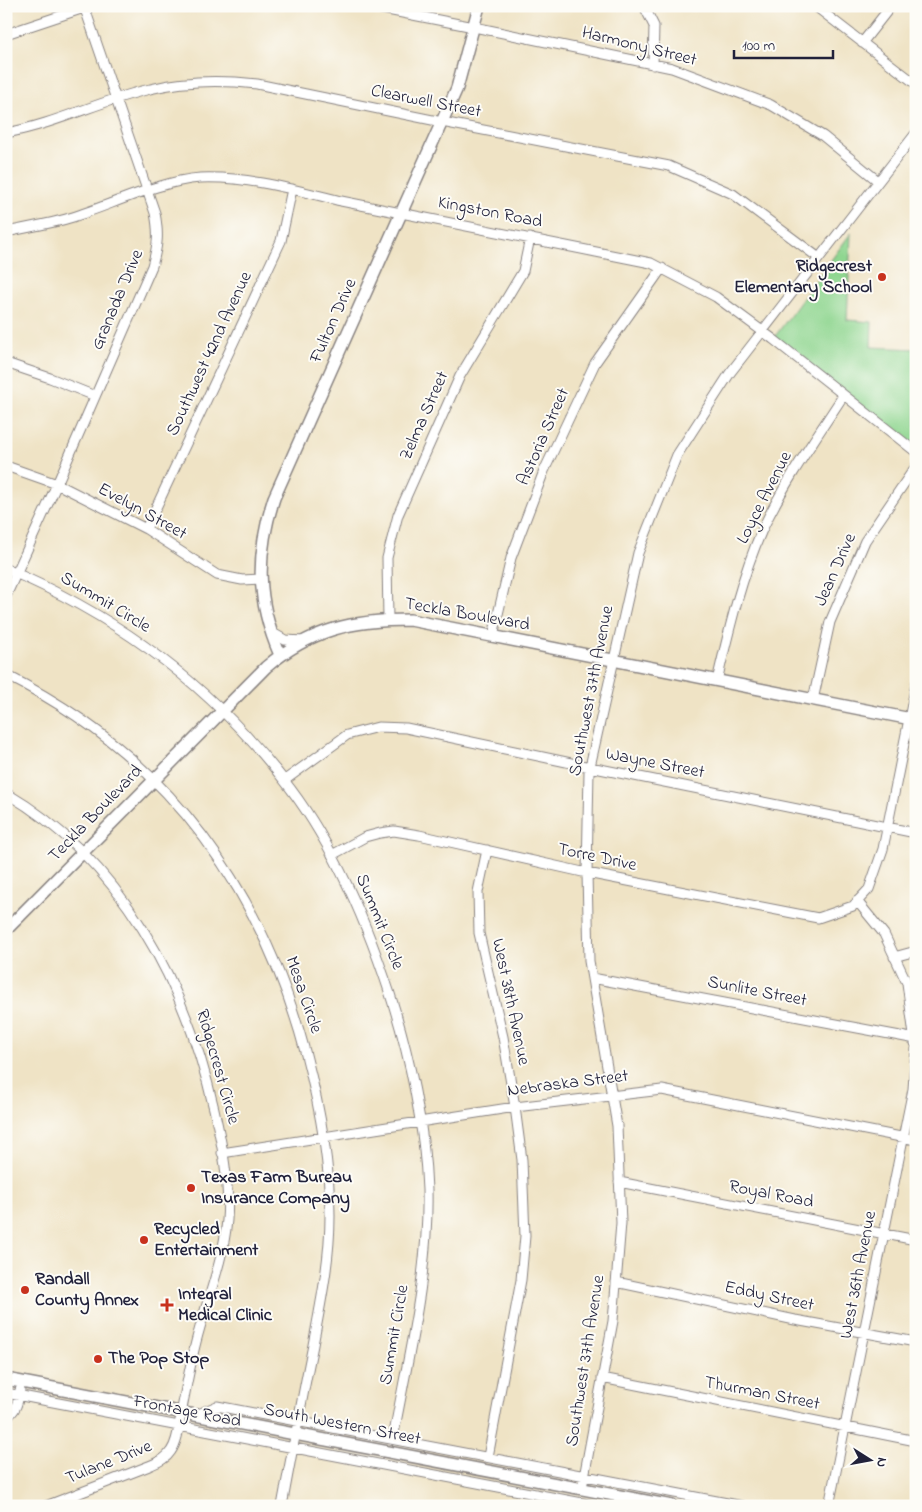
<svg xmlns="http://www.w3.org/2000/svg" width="922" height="1512" font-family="'Indie Flower',sans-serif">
  <rect width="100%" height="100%" fill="#fdfcf7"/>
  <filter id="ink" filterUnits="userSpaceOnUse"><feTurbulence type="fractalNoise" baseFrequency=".02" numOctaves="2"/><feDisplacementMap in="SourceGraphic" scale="10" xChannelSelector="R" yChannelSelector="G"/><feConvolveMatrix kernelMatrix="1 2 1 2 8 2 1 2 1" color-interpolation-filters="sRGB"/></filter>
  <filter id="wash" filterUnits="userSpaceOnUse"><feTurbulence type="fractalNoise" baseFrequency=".0096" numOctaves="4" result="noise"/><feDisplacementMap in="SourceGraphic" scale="20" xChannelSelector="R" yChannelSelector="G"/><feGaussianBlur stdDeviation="1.12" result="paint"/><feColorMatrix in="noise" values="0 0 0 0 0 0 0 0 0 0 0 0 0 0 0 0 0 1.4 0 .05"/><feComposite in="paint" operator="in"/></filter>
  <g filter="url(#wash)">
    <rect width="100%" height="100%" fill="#efe3c5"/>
    <path fill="#8fd690" stroke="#587c66" d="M851 233 847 320 872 322 871 347 916 349V447L773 339Z"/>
  </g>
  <g filter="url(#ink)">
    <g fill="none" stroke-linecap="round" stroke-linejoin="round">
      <g stroke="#888280" stroke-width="11">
        <path id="minor" d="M367 6 474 27 672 68 771 105 823 136 878 181
          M644 6 654 26 653 65
          M815 6 916 84
          M6 34 90 6
          M862 43 891 6
          M6 133C56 124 101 100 150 89 186 80 221 80 257 84L442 122 669 166 733 194 819 258
          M6 232C28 227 51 224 73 217 111 205 160 181 200 178 247 176 296 190 341 201L651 263 716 297 773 339 916 452
          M6 363 50 378 95 396
          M6 466 57 484 146 529 217 575 242 580 261 579
          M146 529 281 241 292 189
          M6 569C115 615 210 685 283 779 331 839 366 921 390 994 409 1053 425 1128 427 1190 429 1274 408 1356 393 1439
          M6 596 57 484 152 266C158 245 159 234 155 213L84 6
          M388 620 387 558 398 515 460 376 523 271 530 238
          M271 632 285 640 304 641
          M493 636 511 558 544 471 595 363 662 268
          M6 675C165 754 261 885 306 1055 320 1108 330 1162 330 1216 330 1260 321 1302 313 1345 302 1399 292 1452 282 1506
          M717 681C729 630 741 578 762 530 784 483 815 439 843 396
          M813 700 830 622 865 541 916 466
          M285 780 347 735 378 727 406 728 590 767 916 833
          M6 793C122 861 185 982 214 1109 222 1144 230 1183 227 1220 223 1265 204 1306 194 1350 189 1371 185 1393 181 1414 179 1426 178 1441 171 1451 166 1459 158 1462 149 1466L46 1506
          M487 850 478 892 479 933 503 1037 515 1107 522 1160 525 1236 521 1280 488 1457
          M332 855 365 837 380 833 394 831 419 835 587 873 818 918 853 906 869 889 883 849 916 684
          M857 901 884 934 907 983 915 1043
          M894 957 916 951
          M592 978 916 1039
          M222 1153 515 1107 662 1090 916 1140
          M619 1182 916 1240
          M616 1282 795 1320 916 1342
          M602 1378 916 1441
          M6 1393 598 1506
          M196 1415 217 1406 743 1506
          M6 1417C17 1411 18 1401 20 1390
          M582 1488 613 1321 621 1223 617 1126 589 961 587 873 589 771 638 553 677 455 730 373 916 133
          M829 1506 913 1089 916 1049"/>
      </g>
      <g stroke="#888280" stroke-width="14">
        <path id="major" d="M280 655C256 600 256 554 274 498L457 88 479 6
          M6 930 266 667C311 629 353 620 410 620L916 720
          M6 1379 672 1506"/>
      </g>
      <use href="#minor" stroke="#fff" stroke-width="9"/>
      <use href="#major" stroke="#fff" stroke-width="11"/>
    </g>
  </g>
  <g fill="#c8321e" stroke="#fdfcf7" stroke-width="2">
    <circle cx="882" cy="277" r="5"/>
    <circle cx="191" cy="1188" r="5"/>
    <circle cx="144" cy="1240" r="5"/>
    <circle cx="25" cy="1290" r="5"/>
    <path d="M164.5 1297.5h5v5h5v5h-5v5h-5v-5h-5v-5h5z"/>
    <circle cx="98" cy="1359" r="5"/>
  </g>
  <g text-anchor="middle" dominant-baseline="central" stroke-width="4" stroke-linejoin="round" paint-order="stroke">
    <g font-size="18" fill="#22223b" stroke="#fdfcf7">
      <text transform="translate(639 47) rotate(14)">Harmony Street</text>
      <text transform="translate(426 102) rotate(11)">Clearwell Street</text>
      <text transform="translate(490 213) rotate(11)">Kingston Road</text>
      <text transform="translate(118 300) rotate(-67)">Granada Drive</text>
      <text transform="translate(334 321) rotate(-66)">Fulton Drive</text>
      <text transform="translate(210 354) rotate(-65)">Southwest 42nd Avenue</text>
      <text transform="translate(425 416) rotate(-66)">Zelma Street</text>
      <text transform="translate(544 437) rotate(-66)">Astoria Street</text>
      <text transform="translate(765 498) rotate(-63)">Loyce Avenue</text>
      <text transform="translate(142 512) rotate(29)">Evelyn Street</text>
      <text transform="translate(836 570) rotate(-66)">Jean Drive</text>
      <text transform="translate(105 603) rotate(31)">Summit Circle</text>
      <text transform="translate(467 615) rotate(10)">Teckla Boulevard</text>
      <text transform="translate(592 691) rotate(-79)">Southwest 37th Avenue</text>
      <text transform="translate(655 764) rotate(11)">Wayne Street</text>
      <text transform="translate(96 814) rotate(-46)">Teckla Boulevard</text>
      <text transform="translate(597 858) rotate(12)">Torre Drive</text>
      <text transform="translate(379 922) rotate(68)">Summit Circle</text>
      <text transform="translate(757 992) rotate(11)">Sunlite Street</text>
      <text transform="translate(303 995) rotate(71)">Mesa Circle</text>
      <text transform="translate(510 1002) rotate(78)">West 38th Avenue</text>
      <text transform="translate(217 1067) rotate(74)">Ridgecrest Circle</text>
      <text transform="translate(568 1084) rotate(-7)">Nebraska Street</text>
      <text transform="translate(771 1195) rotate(11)">Royal Road</text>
      <text transform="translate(859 1275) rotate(-79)">West 36th Avenue</text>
      <text transform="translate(769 1297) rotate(12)">Eddy Street</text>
      <text transform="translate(395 1335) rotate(-80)">Summit Circle</text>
      <text transform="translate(586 1361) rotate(-81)">Southwest 37th Avenue</text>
      <text transform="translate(762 1394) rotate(11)">Thurman Street</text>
      <text transform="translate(187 1412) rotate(11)">Frontage Road</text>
      <text transform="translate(342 1425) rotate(11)">South Western Street</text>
      <text transform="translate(109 1463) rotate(-22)">Tulane Drive</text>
    </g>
    <g font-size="18" font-weight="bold" fill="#22223b" stroke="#fdfcf7" text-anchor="start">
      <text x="872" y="267" text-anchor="end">Ridgecrest<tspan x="872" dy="21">Elementary School</tspan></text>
      <text x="201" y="1178">Texas Farm Bureau<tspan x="201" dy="21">Insurance Company</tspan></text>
      <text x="154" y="1230">Recycled<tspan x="154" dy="21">Entertainment</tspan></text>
      <text x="35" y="1280">Randall<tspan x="35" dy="21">County Annex</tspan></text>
      <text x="178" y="1295">Integral<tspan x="178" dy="21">Medical Clinic</tspan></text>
      <text x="108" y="1359">The Pop Stop</text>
    </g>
  </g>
  <rect width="922" height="1512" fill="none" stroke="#fdfcf7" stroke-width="25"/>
  <g transform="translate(870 1460) rotate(101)" stroke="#fdfcf7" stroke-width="4" paint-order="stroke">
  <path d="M0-4L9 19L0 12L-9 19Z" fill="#22223b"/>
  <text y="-8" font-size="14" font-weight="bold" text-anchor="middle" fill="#22223b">N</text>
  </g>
  <path d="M734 50v8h99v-8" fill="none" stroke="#22223b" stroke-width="2.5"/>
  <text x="742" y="50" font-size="15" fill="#22223b" stroke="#fdfcf7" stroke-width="4" paint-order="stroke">100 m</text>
</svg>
